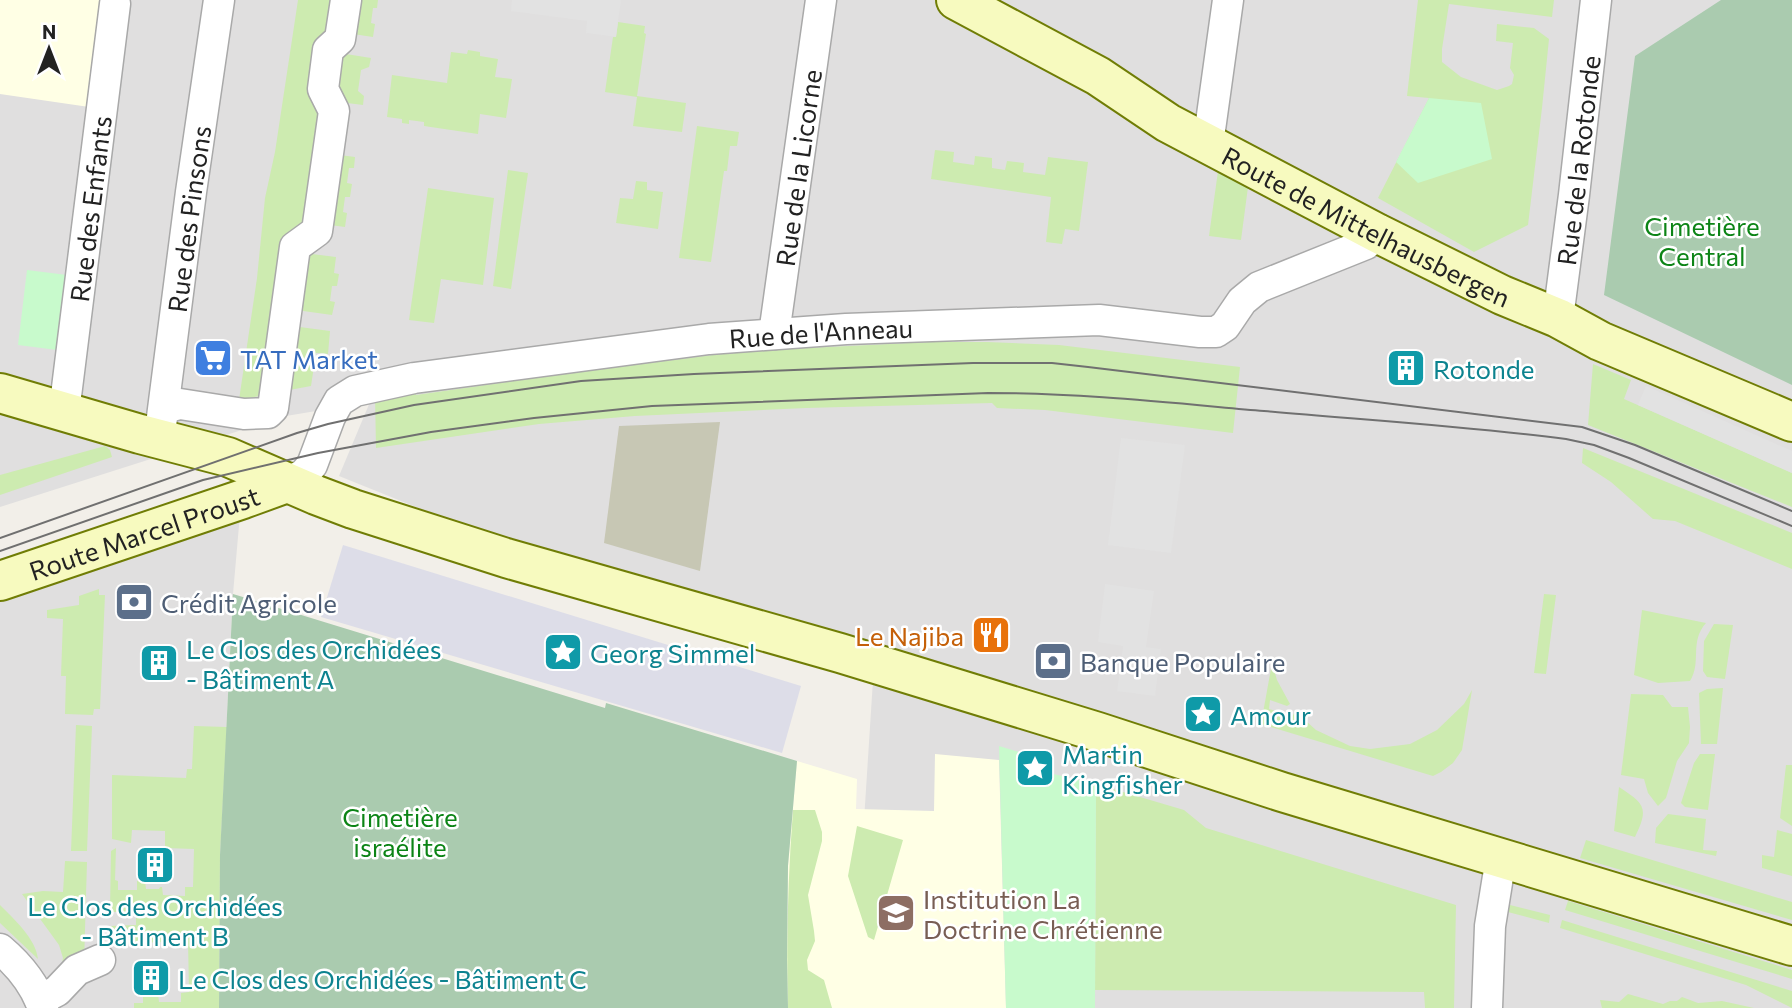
<svg xmlns="http://www.w3.org/2000/svg" width="1792" height="1008" font-family="Commissioner,sans-serif">
  <rect width="100%" height="100%" fill="#f2efe9"/>
  <path fill="#e0dfdf" d="M0 0H1792V1008H852L873 680 766 648 339 476 370 402 286 416 0 507Z
    M240 514 233 594 220 855 219 1008H0V590Z"/>
  <path fill="#ffffe5" d="M0 0H110L96 108 0 94Z
    M935 754 999 760 1006 1008H788L787 959 788 866 797 761 857 779 856 809 934 811Z"/>
  <path fill="#c7c7b4" d="M720 422 700 571 604 543 619 426Z"/>
  <path fill="#cdebb0" d="M298 0H331L316 78 322 97 304 227 265 395 239 400 257 278 265 198 275 152Z
    M354 0H378L377 8H373L371 23 375 24 373 37 353 34Z
    M1418 0H1554L1552 17 1449 4 1442 49V62L1461 77 1497 90 1509 86 1512 84 1514 75 1510 68 1513 43 1496 41 1497 24 1534 28 1549 39 1542 108 1528 225 1474 252 1378 198 1429 98 1407 96Z
    M618 22 645 26 644 33 646 34 637 96 686 103 682 132 633 126 637 97 605 92 613 37H616Z
    M468 50 480 52V56L498 59 495 77 512 79 506 118 480 114 478 134 424 126V122L409 120V124L402 123V119L387 117 392 75 447 83 451 52 467 54Z
    M346 54 371 58 369 67 361 70 358 91 364 96 363 105 347 103 332 82 335 62Z
    M697 126 739 132 737 146H730L727 171H724L711 262 679 258Z
    M935 150 954 152 953 162 974 165 975 156 992 158V168L1005 170 1007 161 1024 163 1023 172 1045 175 1048 157 1088 162 1079 231 1065 229 1062 244 1046 242 1051 197 931 179Z
    M340 155 355 157 354 168H349L347 183 352 184 350 197H345L343 212 347 213 345 227 330 225Z
    M508 170 528 173 511 289 493 286Z
    M1218 171 1248 187 1241 240 1209 236Z
    M636 181 647 182V190L663 192 658 229 616 223 620 198 633 199Z
    M428 188 494 198 483 285 441 279 434 323 409 320Z
    M304 253 336 257 334 273 339 274 337 286H332L330 301 335 302 332 315 296 310Z
    M292 326 330 331 328 354 316 353 311 386 284 391Z
    M930 342H987L1059 345 1240 367 1233 433 1045 410 997 408 992 403 806 408 635 416 539 424 376 448 375 395 415 386 416 395 555 375 744 351Z
    M1593 364 1631 380 1624 399 1792 473V507L1588 425Z
    M105 446 110 450 112 457 0 495V475Z
    M1583 448 1792 533V569L1675 521 1653 519 1611 482 1582 463Z
    M99 589V595H105L100 709H94L93 715 65 714 66 676H61L63 619 47 618V610L79 605V596Z
    M1544 594 1556 595 1546 674 1534 673Z
    M1642 610 1706 623C1689 642 1702 662 1690 681L1658 683 1634 675Z
    M1714 624 1733 625 1725 679 1707 677 1703 671 1704 641Z
    M1272 663 1277 680 1290 704 1287 706 1270 700 1269 709 1292 716 1296 712 1316 730 1350 746 1370 749 1410 744 1437 730 1464 704 1472 690 1462 750 1453 763 1441 772 1433 776 1261 724Z
    M1723 688 1717 744H1701L1699 693 1707 689Z
    M1631 694 1663 695 1672 707H1688L1690 727 1689 743 1677 761 1666 798 1658 806 1648 793 1644 779 1621 775Z
    M76 725 92 726 87 851H71Z
    M194 726 227 727 220 855 219 1008H134V1003H143V996H156V993H158L159 1002H181V993L189 992 188 941 110 944V926L136 925V912H112L110 910 111 851 116 848 115 880 118 881V890H137V881H145L146 889H159L160 887H162L163 895 185 896V887H193L194 849 165 848V831L132 830 131 843 112 839V775L186 778 187 769H192Z
    M1700 754H1715L1708 810 1685 807 1681 803 1694 763Z
    M1786 765H1792V826L1780 818Z
    M1096 784 1184 810 1206 828 1456 905 1454 1008H1425L1424 992 1095 990Z
    M1619 787C1645 804 1649 808 1635 837L1614 831Z
    M793 810H815L822 832V841L808 895 814 931 815 941 807 960 808 970 824 980 832 1008H788C786 942 788 876 793 810Z
    M1668 814 1706 819 1703 850 1717 851 1716 856 1655 843 1656 828Z
    M857 826 903 840 874 940 868 937 848 876Z
    M1777 830 1792 834V876L1762 868V855L1774 857Z
    M1586 840 1792 902V920L1580 858Z
    M65 861 87 862 84 964 61 969 63 958 59 945 22 894 43 891 63 892Z
    M1568 901 1792 970V979L1565 910Z
    M1506 904 1550 915 1549 923 1504 911Z
    M0 905C14 919 36 939 38 959L0 923Z
    M1562 920 1792 991V1008L1746 985 1560 928Z
    M1628 994 1663 1004 1670 1001H1677L1682 997 1698 1003 1722 1001 1754 1008H1602L1600 1000 1619 1002Z"/>
  <path fill="#aacbaf" d="M1721 0H1792V385L1604 295 1635 56Z
    M233 594 605 708 606 703 797 761 788 866 787 959 788 1008H219L220 855Z"/>
  <path fill="#c8facc" d="M1429 98 1481 103 1492 159 1418 183 1396 162Z
    M27 270 75 276 65 351 18 345Z
    M999 746 1026 754 1032 769 1096 784 1095 1008H1006Z"/>
  <path fill="#e2e2e2" d="M512 0H621L616 37 586 33 587 21 511 11Z
    M1646 386 1792 451V473L1638 405Z
    M1121 438 1185 445 1171 553 1108 545Z
    M1105 584 1154 591 1146 647 1161 649 1155 696 1117 691 1123 646 1098 642Z"/>
  <path fill="#dddde8" d="M343 545 801 686 782 753 321 617Z"/>
  <g fill="none" stroke-linecap="round" stroke-linejoin="round">
    <g stroke="#a9a9a9" stroke-width="33">
      <g id="street">
        <path d="M1208 144 1228 0"/>
        <path id="s1" d="M1558 318 1574 195 1596 0"/>
        <path id="s2" d="M774 334 821 0"/>
        <path d="M164 408 180 404 244 414 268 413 273 408 295 247 317 231 334 111 323 89 328 50 340 39 346 0"/>
        <path id="s3" d="M64 412 115 4"/>
        <path id="s4" d="M161 425 191 192 219 0"/>
        <path id="s5" d="M287 483 304 474 312 465 330 417 339 401 355 391 414 378 709 339 846 329 1099 320 1200 332H1216L1225 326 1242 301 1259 287 1366 244 1377 233"/>
        <path d="M0 949C19 965 35 985 43 1008"/>
        <path d="M40 1000 57 991 77 970 100 960"/>
        <path d="M1487 1008 1490 926 1501 858"/>
      </g>
    </g>
    <g stroke="#707d05" stroke-width="42">
      <g id="secondary">
        <path id="s6" d="M956 0 1098 76 1168 123 1377 233 1502 295 1558 318 1600 341 1792 422"/>
        <path d="M0 393 140 434 228 457 316 495 353 509 506 558 840 653 1098 732 1282 792 1792 946"/>
        <path id="s7" d="M0 581 243 499 287 483"/>
      </g>
    </g>
    <use href="#street" stroke="#fff" stroke-width="30"/>
    <use href="#secondary" stroke="#f7fabf" stroke-width="38"/>
    <path stroke="#707070" stroke-width="2" d="M0 538 297 433 328 424 414 405 581 381 694 374 973 363H1052L1088 367 1582 427 1635 445 1792 511
      M0 551 203 480 318 453 431 432 534 418 652 406 988 393C1080 393 1172 403 1264 411 1365 420 1466 426 1566 439L1594 445 1629 458 1792 526"/>
  </g>
  <defs>
    <g id="supermarket-square" transform="scale(2.0125)"><rect x="-9" y="-9" width="18" height="18" rx="4" fill="#3f7fe0" stroke="#fff"/><path d="M-6-5.5h2.5l.6 2H6L4.5 2H-2.5L-4.4-4H-6ZM-1.5 3.2a1.3 1.3 0 1 0 .1 0ZM3 3.2a1.3 1.3 0 1 0 .1 0Z" fill="#fff"/></g>
    <g id="building-square" transform="scale(2.0125)"><rect x="-9" y="-9" width="18" height="18" rx="4" fill="#0f9aa8" stroke="#fff"/><path d="M-4-6H4V6H1V3H-1V6H-4ZM-2.5-4.3h1.7v1.8h-1.7ZM.8-4.3h1.7v1.8H.8ZM-2.5-1h1.7V.8h-1.7ZM.8-1h1.7V.8H.8Z" fill="#fff"/></g>
    <g id="bank-square" transform="scale(2.0125)"><rect x="-9" y="-9" width="18" height="18" rx="4" fill="#5c6f8a" stroke="#fff"/><path d="M-6-4H6V4H-6ZM0-2.3a2.3 2.3 0 1 0 0 4.6a2.3 2.3 0 1 0 0-4.6Z" fill="#fff"/></g>
    <g id="restaurant-square" transform="scale(2.0125)"><rect x="-9" y="-9" width="18" height="18" rx="4" fill="#e8710a" stroke="#fff"/><path d="M-5-6h1v4h1v-4h1v4h1v-4h1v5L-1.5 .5V6h-2V.5L-5-1ZM5-6V6H3V1.5H1.5Q1.5-4 5-6Z" fill="#fff"/></g>
    <g id="sight-square" transform="scale(2.0125)"><rect x="-9" y="-9" width="18" height="18" rx="4" fill="#0f9aa8" stroke="#fff"/><path d="M0-6L1.8-2.2L6-1.7L2.9 1.2L3.7 5.4L0 3.3L-3.7 5.4L-2.9 1.2L-6-1.7L-1.8-2.2Z" fill="#fff"/></g>
    <g id="school-square" transform="scale(2.0125)"><rect x="-9" y="-9" width="18" height="18" rx="4" fill="#8d6e63" stroke="#fff"/><path d="M0-5L7-2L0 1L-7-2ZM-4 1L0 2.5L4 1V4Q0 6-4 4Z" fill="#fff"/></g>
  </defs>
  <g fill-rule="evenodd">
    <use href="#supermarket-square" x="213" y="358"/>
    <use href="#building-square" x="1406" y="368"/>
    <use href="#bank-square" x="134" y="602"/>
    <use href="#restaurant-square" x="991" y="635"/>
    <use href="#sight-square" x="563" y="652"/>
    <use href="#bank-square" x="1053" y="661"/>
    <use href="#building-square" x="159" y="663"/>
    <use href="#sight-square" x="1203" y="714"/>
    <use href="#sight-square" x="1035" y="768"/>
    <use href="#building-square" x="155" y="865"/>
    <use href="#school-square" x="896" y="913"/>
    <use href="#building-square" x="151" y="978"/>
  </g>
  <g text-anchor="middle" dominant-baseline="central" stroke-width="5" stroke-linejoin="round" paint-order="stroke">
    <g font-size="26" fill="#222" stroke="#fff">
      <text stroke="none"><textPath href="#s1" startOffset="159">Rue de la Rotonde</textPath></text>
      <text stroke="none"><textPath href="#s2" startOffset="168">Rue de la Licorne</textPath></text>
      <text stroke="none"><textPath href="#s3" startOffset="205">Rue des Enfants</textPath></text>
      <text stroke="none"><textPath href="#s4" startOffset="208">Rue des Pinsons</textPath></text>
      <text stroke="none"><textPath href="#s6" startOffset="469">Route de Mittelhausbergen</textPath></text>
      <text stroke="none"><textPath href="#s5" startOffset="590">Rue de l'Anneau</textPath></text>
      <text stroke="none"><textPath href="#s7" startOffset="152">Route Marcel Proust</textPath></text>
    </g>
    <g font-size="26" fill="#0c8416" stroke="#fff">
      <text x="1702" y="225">Cimetière<tspan x="1702" dy="30">Central</tspan></text>
      <text x="400" y="816">Cimetière<tspan x="400" dy="30">israélite</tspan></text>
    </g>
    <g font-size="26" fill="#366cbe" stroke="#fff" text-anchor="start">
      <text x="240" y="358">TAT Market</text>
    </g>
    <g font-size="26" fill="#0d838f" stroke="#fff" text-anchor="start">
      <text x="1433" y="368">Rotonde</text>
      <text x="186" y="648">Le Clos des Orchidées<tspan x="186" dy="30">- Bâtiment A</tspan></text>
      <text x="590" y="652">Georg Simmel</text>
      <text x="1230" y="714">Amour</text>
      <text x="1062" y="753">Martin<tspan x="1062" dy="30">Kingfisher</tspan></text>
      <text x="155" y="905" text-anchor="middle">Le Clos des Orchidées<tspan x="155" dy="30">- Bâtiment B</tspan></text>
      <text x="178" y="978">Le Clos des Orchidées - Bâtiment C</text>
    </g>
    <g font-size="26" fill="#4e5e75" stroke="#fff" text-anchor="start">
      <text x="161" y="602">Crédit Agricole</text>
      <text x="1080" y="661">Banque Populaire</text>
    </g>
    <g font-size="26" fill="#c56008" stroke="#fff" text-anchor="end">
      <text x="964" y="635">Le Najiba</text>
    </g>
    <g font-size="26" fill="#785e54" stroke="#fff" text-anchor="start">
      <text x="923" y="898">Institution La<tspan x="923" dy="30">Doctrine Chrétienne</tspan></text>
    </g>
  </g>
  <g transform="translate(49 49)" stroke="#ffffff" stroke-width="5" paint-order="stroke">
  <path d="M0-5L12 26L0 18L-12 26Z" fill="#222222"/>
  <text y="-10" font-size="19" font-weight="bold" text-anchor="middle" fill="#222222">N</text>
  </g>
</svg>
